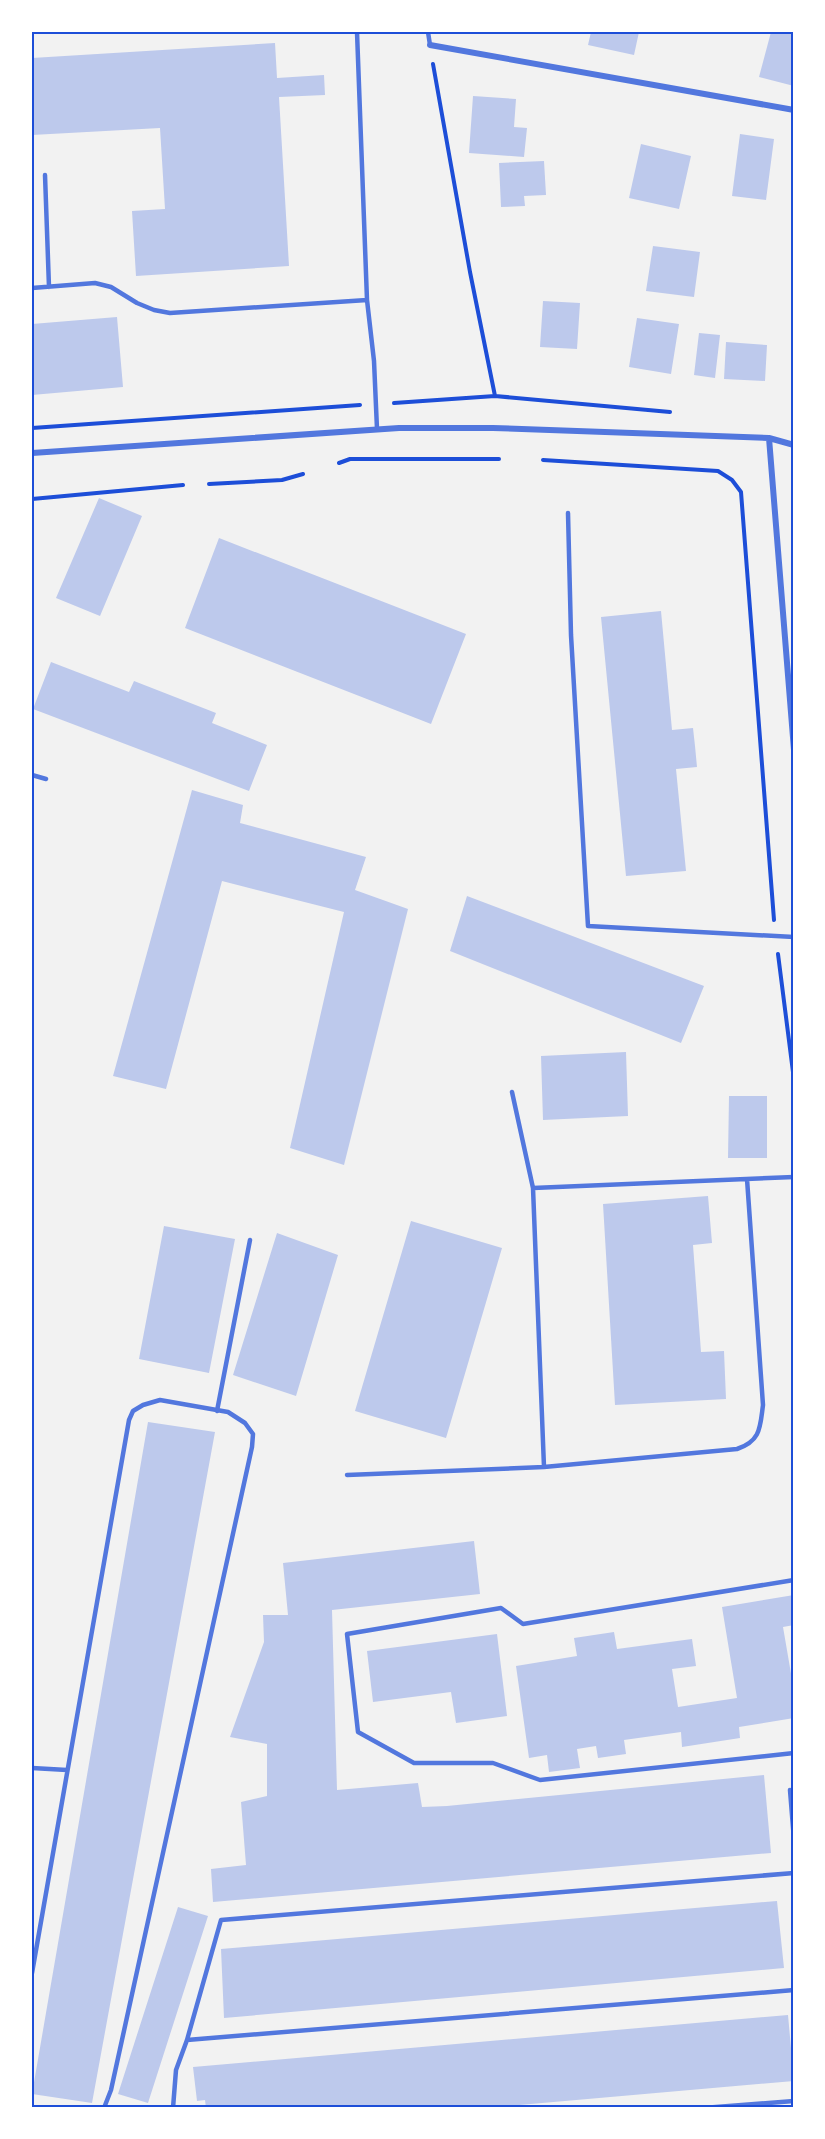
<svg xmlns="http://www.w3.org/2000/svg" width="825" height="2139" font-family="'Sofia Sans Condensed',sans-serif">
  <rect width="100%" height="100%" fill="#f2f2f2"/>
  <path fill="#bdc9ec" d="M591 32H639L634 55 588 45Z
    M771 32H794V86L759 77Z
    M275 43 277 78 324 75 325 95 279 97 289 266 136 276 132 211 165 209 160 128 32 135V58Z
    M473 96 516 99 514 127 527 128 524 157 469 153Z
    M740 134 774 139 766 200 732 196Z
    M641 144 691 156 679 209 629 198Z
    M544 161 546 195 524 196 525 206 501 207 499 163Z
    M653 246 700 252 694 297 646 291Z
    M543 301 580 303 577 349 540 347Z
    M117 317 123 387 32 395V324Z
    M637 318 679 324 671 374 629 367Z
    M699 333 720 335 715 378 694 375Z
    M726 342 767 345 765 381 724 379Z
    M99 498 142 516 100 616 56 598Z
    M219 538 466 634 431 724 185 628Z
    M661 611 672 730 693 728 695 746 697 767 676 769 686 871 626 876 601 617Z
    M51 662 129 692 134 681 216 713 212 723 267 745 249 791 33 709Z
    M192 790 243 805 240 823 366 857 355 890 408 909 344 1165 290 1148 344 912 222 881 166 1089 113 1076Z
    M467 896 704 986 681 1043 450 951Z
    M626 1052 628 1116 543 1120 541 1056Z
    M729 1096H767V1158H728Z
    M708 1196 712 1243 693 1245 701 1352 724 1351 726 1399 615 1405 603 1204Z
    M411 1221 502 1248 446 1438 355 1411Z
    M164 1226 235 1239 209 1373 139 1359Z
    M277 1233 338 1255 296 1396 233 1375Z
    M148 1422 215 1432 92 2103 32 2094Z
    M474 1541 480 1594 332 1610 337 1790 418 1783 422 1807 447 1806 764 1775 771 1853 213 1902 211 1869 246 1865 241 1802 267 1796V1744L230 1737 264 1642 263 1615H288L283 1563Z
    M794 1595V1625L783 1627 794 1691V1718L739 1727 740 1738 682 1747 681 1732 624 1740 626 1754 598 1758 596 1746 577 1749 580 1768 549 1772 547 1755 529 1758 516 1666 577 1656 574 1638 614 1632 617 1649 692 1639 696 1666 672 1669 678 1707 737 1698 722 1607Z
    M497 1634 507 1716 456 1723 451 1692 373 1702 367 1651Z
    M777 1901 784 1968 224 2018 221 1949Z
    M178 1907 208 1916 148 2103 118 2094Z
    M788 2015 794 2081 485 2108H206L205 2100 197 2101 193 2067Z"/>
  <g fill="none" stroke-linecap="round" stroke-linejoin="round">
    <path stroke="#1d4ed8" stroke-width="4" d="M433 64 470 272 495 396
      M394 403 495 396 670 412
      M32 428 360 405
      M543 460 718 471 732 480 741 492 774 920
      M339 463 350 459H499
      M209 484 282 480 303 474
      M32 499 183 485
      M778 954 794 1080"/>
    <path stroke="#5277de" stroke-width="4.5" d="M357 32 367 300 374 361 377 429
      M428 32 430 45
      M45 175 49 287
      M32 288 95 283 111 287 137 303 154 310 170 313 367 300
      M568 513 571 635 588 926 794 937
      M32 775 46 779
      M512 1092 533 1188
      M217 1411 250 1240
      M544 1467 737 1449C761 1441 760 1427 763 1405L747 1179
      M347 1475 544 1467 533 1188 794 1177
      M794 1580 523 1624 501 1608 347 1634 358 1732 414 1763H493L540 1780 794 1753
      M32 1768 67 1770
      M790 1790 794 1840
      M32 1973 129 1420 133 1411 143 1405 160 1400 228 1412 245 1423 253 1434 252 1447 111 2090 104 2108
      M187 2040 794 1990
      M173 2108 176 2070 187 2040 221 1920 794 1873
      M703 2108 794 2101"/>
    <path stroke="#5277de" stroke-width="6" d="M430 45 794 110
      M769 438 794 750
      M32 453 399 428H493L769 438 794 445"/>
  </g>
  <rect width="825" height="2139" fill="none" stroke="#ffffff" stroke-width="66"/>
  <rect x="33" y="33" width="759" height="2073" fill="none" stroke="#1d4ed8" stroke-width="2"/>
</svg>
